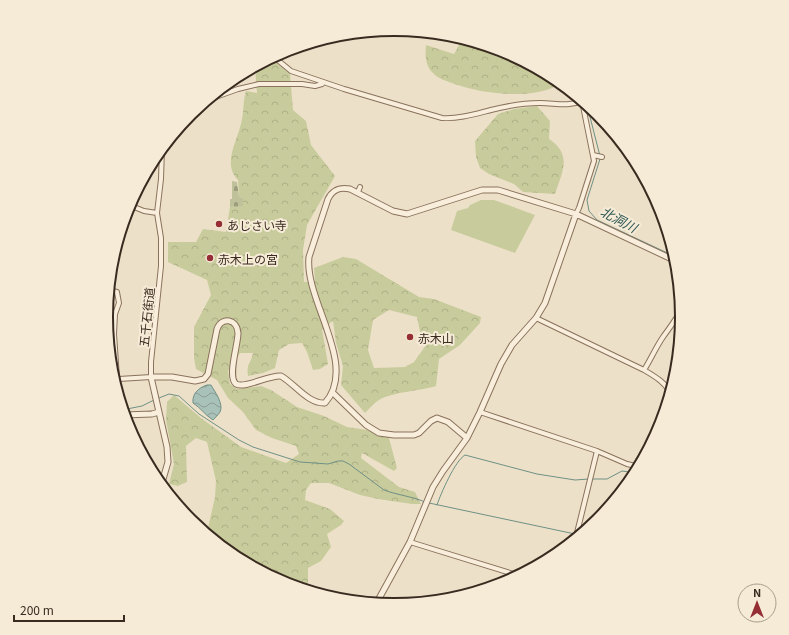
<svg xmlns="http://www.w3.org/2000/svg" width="789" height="635" font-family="Georgia,'Noto Sans JP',serif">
  <defs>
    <pattern id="forest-crowns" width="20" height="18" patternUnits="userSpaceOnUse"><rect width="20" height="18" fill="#c8cc9c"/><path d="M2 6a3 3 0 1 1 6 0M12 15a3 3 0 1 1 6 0" fill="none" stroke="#adaf86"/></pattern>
    <pattern id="cemetery-stones" width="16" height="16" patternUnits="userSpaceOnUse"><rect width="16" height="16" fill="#bec19a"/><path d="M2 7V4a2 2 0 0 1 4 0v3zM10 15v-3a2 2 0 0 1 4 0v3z" fill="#9b9d7d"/></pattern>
    <pattern id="water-waves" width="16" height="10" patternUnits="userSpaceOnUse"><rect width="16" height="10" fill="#a9c2b9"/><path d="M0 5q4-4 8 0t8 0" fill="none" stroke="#8b9e96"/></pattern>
  </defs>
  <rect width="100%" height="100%" fill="#ede0c8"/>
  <path fill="#c8cc9c" d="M481 200H494L535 215 515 253 451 230 457 211 468 208 470 205Z"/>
  <path fill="url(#forest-crowns)" fill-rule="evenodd" d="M463 38 505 51 555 78 562 83C535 101 480 94 452 83 446 81 437 78 433 73 425 66 425 54 426 45L454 54Z
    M270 58 290 74 293 110 306 121 311 145 335 176 307 225 303 250 304 282 315 281 314 268 343 257 356 259 419 297 434 299 481 317 480 323 460 345 439 359 436 386C420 391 392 392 379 400 374 403 369 409 365 413L341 385 343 366 336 343 333 321 322 329 328 364 320 369 313 370 307 352 302 343 289 344 279 350 275 368 263 373 248 376C246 363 251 364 253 353H240L228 371 230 384 237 389 261 386 271 390 297 407 324 416 347 427 367 430 389 438 397 468 394 471 362 453 361 458 399 487 415 492 421 504H412L378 499 360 495 329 483H311L306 490 305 500 330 509 344 521 341 525 327 534 331 547 321 561 308 568V591L284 584 234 557 204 533 208 528 215 497 216 481 207 442 196 438 186 446 187 482 178 486 169 484 174 464 166 420 167 402 174 395 201 418 241 447 286 463 299 454 296 446 272 438 256 430 243 412 228 398 217 380 196 369 194 358V327L211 295 207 280 168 262V242H196L203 229 226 232 230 207H236L239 197 238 180C221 163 239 139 242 119 244 110 243 100 246 91L257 93 255 67ZM389 310 417 317 420 332 426 345 414 362 405 367 374 368 368 350 373 320Z
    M537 106 550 121 549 139C573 155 562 172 555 194L523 192 514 184 489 174 480 168 476 157 475 141 498 114 514 109Z"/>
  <path fill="url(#cemetery-stones)" d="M232 181 237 182 239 197 243 199V206L230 207V199H232Z"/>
  <path fill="url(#water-waves)" stroke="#6f9086" d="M207 385H211C215 392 224 404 220 412 218 415 215 418 213 420 205 415 201 408 193 403 192 394 198 388 207 385Z"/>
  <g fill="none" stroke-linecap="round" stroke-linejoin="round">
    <path stroke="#6f9086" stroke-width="1" d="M589 106 590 117 600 156
      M600 159 587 200 589 211 597 220 676 257
      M159 398 169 394 179 396 199 414 239 440 253 447 300 462 328 464 338 461H343L349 464 384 490C397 495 411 496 425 502
      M122 410 142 406 154 400
      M592 479H607L622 471 637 473
      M429 503 575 534
      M437 505C441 493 455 461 465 455L537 474 575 480 589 479
      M578 535H582"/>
    <g stroke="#89725d" stroke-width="6">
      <path id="minor" d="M274 57 291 71 344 89 442 118C459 119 475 114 491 110 507 106 524 103 540 103 556 103 567 107 583 101
        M189 115 196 113 210 99 238 89 259 84H302L315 86 322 84 323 82
        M593 155 602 157
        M358 192 360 187
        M129 205 144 211 157 213
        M576 214 579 208 594 161 582 101
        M109 290 117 292 119 303 115 314 114 334
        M536 318 644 370C654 376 667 383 671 395
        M108 334H114L117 378 119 379 151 377V362L161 266V238L157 213 161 179 162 148
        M644 370C651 359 656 347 663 337 670 327 677 319 682 307
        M480 412 597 451 627 464 640 467
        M575 541 597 451
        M410 542 520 576"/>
    </g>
    <g stroke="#89725d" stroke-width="7">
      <path id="tertiary" d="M332 392 366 425 379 433 394 435H414L419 433 431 421 437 418 448 422 467 438
        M124 415 152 414 159 412
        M161 486 168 462 167 447 151 377H172L195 381 204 379 208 374 217 329C222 316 237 319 238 333 238 345 227 377 236 384 245 389 268 375 281 376 295 384 308 404 325 403 359 365 304 300 309 257L328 199C333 189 340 187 350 189L393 211 407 214 482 190H498L576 214 678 262
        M376 604 410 542 433 487 443 471 467 438 480 412 501 364 512 345 536 318 545 303 576 214"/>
    </g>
    <use href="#minor" stroke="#f8eedb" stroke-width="4"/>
    <use href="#tertiary" stroke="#f8eedb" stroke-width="5"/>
  </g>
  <g fill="#962f35" stroke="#f5ebd7" stroke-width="1.5">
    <circle cx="219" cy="224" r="4"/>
    <circle cx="210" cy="258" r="4"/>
    <circle cx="410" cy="337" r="4"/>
  </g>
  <g text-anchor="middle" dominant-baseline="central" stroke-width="4" stroke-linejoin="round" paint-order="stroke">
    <g font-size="12" fill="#3a2b20" stroke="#f5ebd7" text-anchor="start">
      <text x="227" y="224">あじさい寺</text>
      <text x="218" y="258">赤木上の宮</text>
      <text x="418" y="337">赤木山</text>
    </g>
    <g font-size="12" fill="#3a2b20" stroke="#f5ebd7">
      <text transform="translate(146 317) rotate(-84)">五千石街道</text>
    </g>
    <g font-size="13" font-style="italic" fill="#305954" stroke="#f5ebd7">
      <text transform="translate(619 219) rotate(28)">北洞川</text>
    </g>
  </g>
  <path d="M0 0H789V635H0ZM113 317a281 281 0 1 1 562 0a281 281 0 1 1-562 0Z" fill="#f5ebd7" fill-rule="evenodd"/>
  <path fill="none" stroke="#3a2b20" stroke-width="2" d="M113 317a281 281 0 1 1 562 0a281 281 0 1 1-562 0Z"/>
  <g transform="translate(757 603)"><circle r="19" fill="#f5ebd7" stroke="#aa9e8e"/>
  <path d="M0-3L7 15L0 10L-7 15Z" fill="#962f35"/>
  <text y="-6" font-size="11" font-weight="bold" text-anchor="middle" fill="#3a2b20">N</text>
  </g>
  <path d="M14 615v6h110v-6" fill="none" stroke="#3a2b20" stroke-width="2"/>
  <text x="20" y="615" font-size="12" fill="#3a2b20" stroke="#f5ebd7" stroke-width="3" paint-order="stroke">200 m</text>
</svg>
